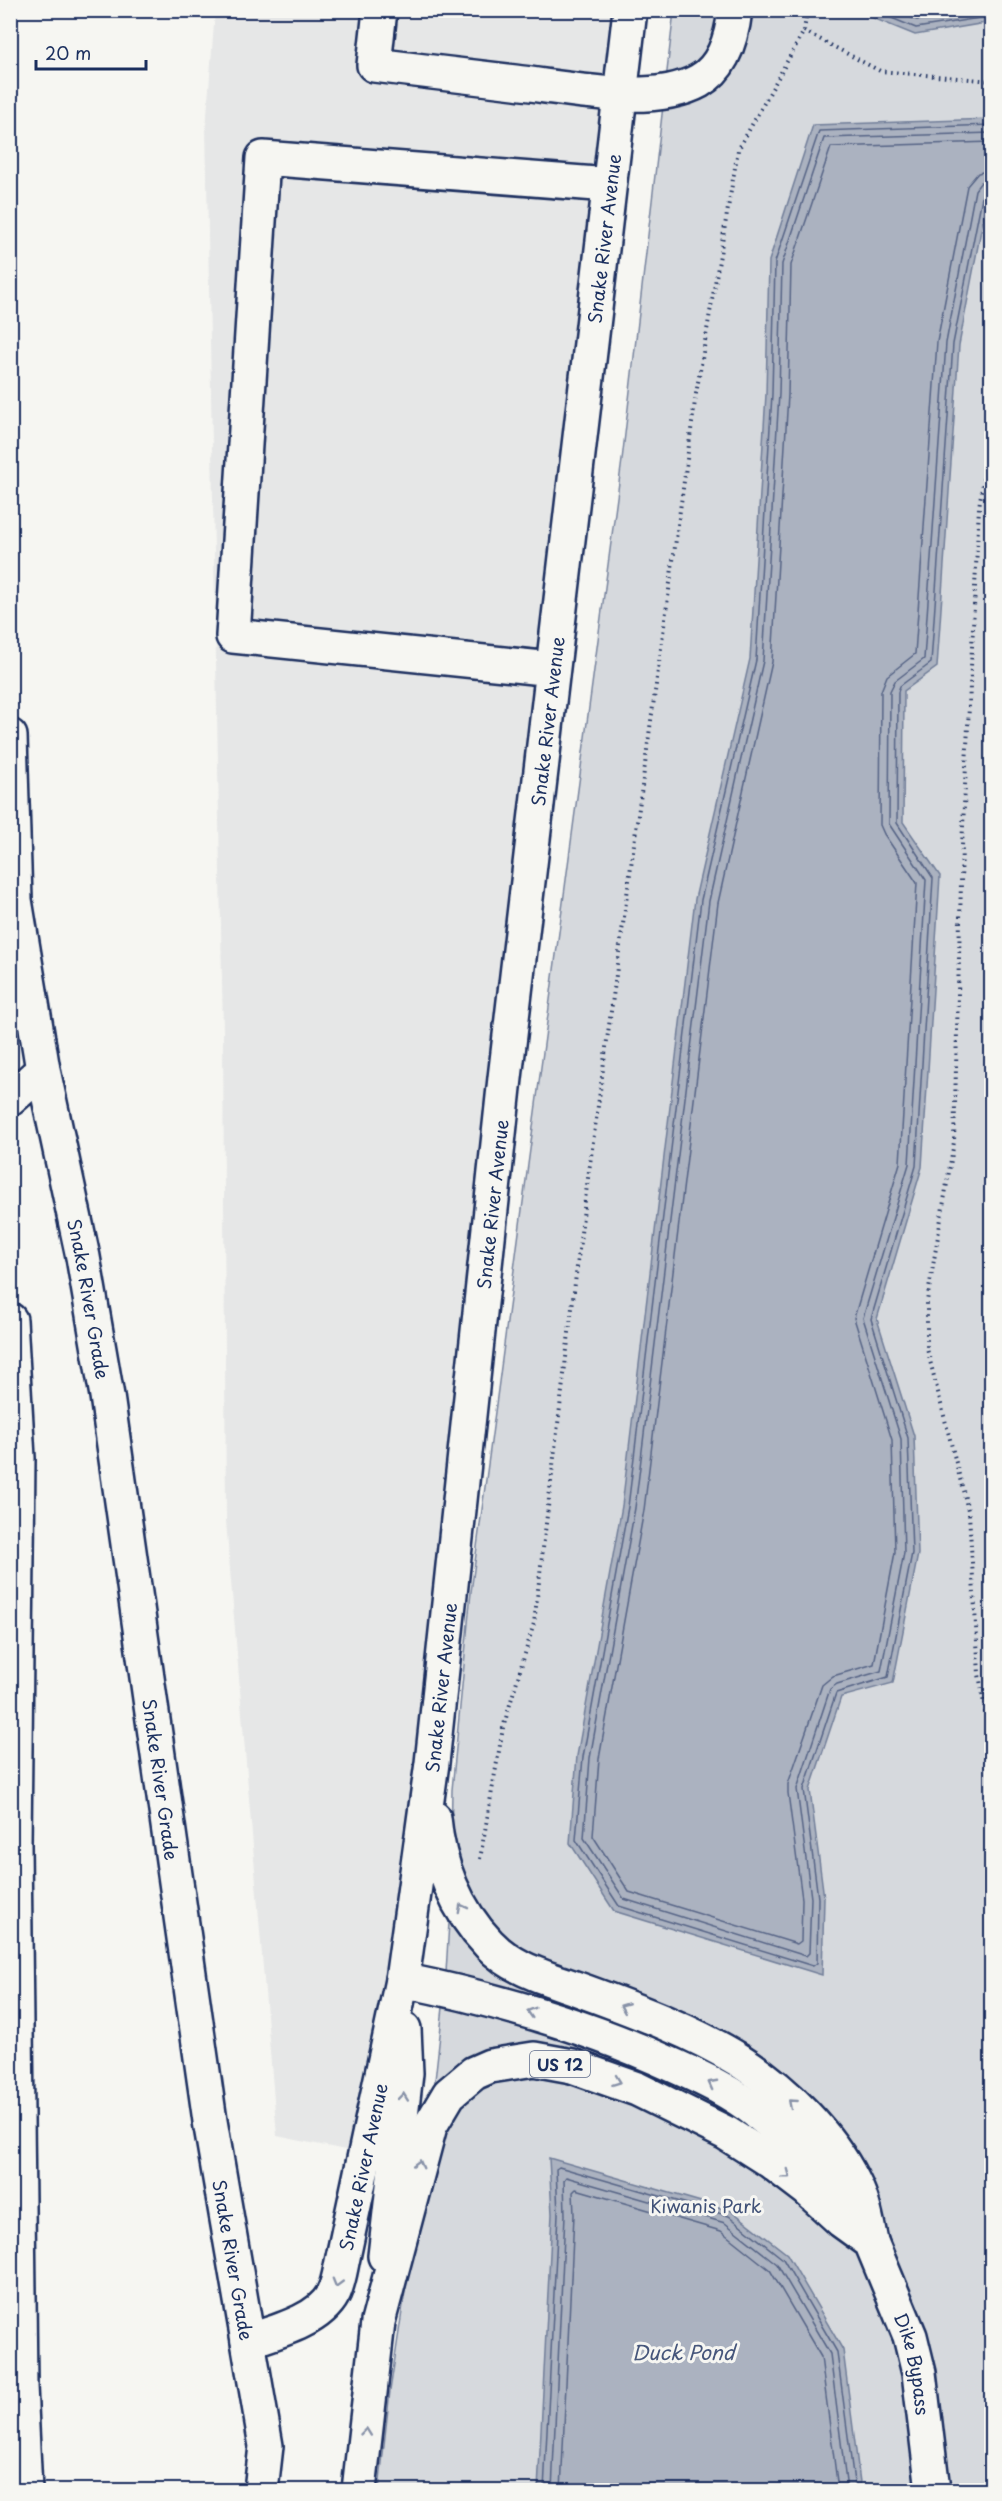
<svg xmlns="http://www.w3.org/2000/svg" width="1002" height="2501" font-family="'Playpen Sans',sans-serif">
  <rect width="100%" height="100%" fill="#f6f6f2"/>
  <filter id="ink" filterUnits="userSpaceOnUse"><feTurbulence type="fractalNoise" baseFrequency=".0167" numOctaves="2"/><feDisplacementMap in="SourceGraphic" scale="12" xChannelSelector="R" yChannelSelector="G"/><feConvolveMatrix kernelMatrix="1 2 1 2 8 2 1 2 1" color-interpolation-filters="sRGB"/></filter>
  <g filter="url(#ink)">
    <path fill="#e6e7e7" d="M215 11H630L505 1078 365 2154 277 2136 226 1521 223 1033 206 127Z"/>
    <path fill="#d6d9dd" stroke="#78849e" stroke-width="1.5" d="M674 11H991V2490H379L390 2391 430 2126 445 1989 450 1906 452 1790 471 1592 622 460Z"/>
    <path fill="#abb2c0" stroke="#717e99" stroke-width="1.5" d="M856 11H991V22L915 35Z
      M991 119V178L959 345 937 667 904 691 903 822 940 876 922 1167 877 1319 914 1436 918 1554 893 1683 841 1697 810 1790 824 1898 822 1975 614 1911 570 1843 577 1756 622 1506 695 899 750 659 766 394 769 261 813 125Z
      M549 2158 732 2211 787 2254 843 2350 861 2490H538L552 2214Z"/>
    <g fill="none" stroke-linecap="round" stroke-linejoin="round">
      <path stroke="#556385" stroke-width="1.5" d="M872 10 916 28 992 16
        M892 10 917 20 976 10
        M992 125 819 131 775 262 772 394 756 660 701 900 628 1507 583 1757 576 1840 619 1906 813 1966 817 1963 818 1898 804 1789 836 1693 888 1677 912 1553 908 1438 871 1319 916 1166 933 878 897 823 898 692 900 686 931 663 953 344 983 192 986 187 992 186
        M992 133 824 138 782 264 779 394 763 661 709 901 635 1508 590 1758 584 1838 624 1899 806 1956 809 1953 811 1898 797 1789 830 1689 837 1684 881 1671 904 1553 901 1439 863 1318 909 1164 926 880 889 824 890 691 895 681 924 659 946 343 975 190 981 182 992 179
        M992 142 831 147 791 265 788 395 772 662 718 903 644 1510 599 1759 593 1836 629 1892 797 1944 801 1941 802 1899 788 1793V1784L822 1685 833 1676 874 1664 895 1552 892 1440 854 1318 900 1163 917 883 884 834 880 825 881 691 887 676 915 654 937 342 967 186 978 173 992 170
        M544 2490 558 2214 556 2169 559 2167 729 2216 783 2259 837 2352 855 2490
        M552 2490 565 2215 564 2180 566 2177 725 2223 777 2264 830 2354 847 2490
        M561 2490 574 2215 573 2192 576 2189 721 2231 770 2270 821 2357 838 2490"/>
      <g stroke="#1b2f5e" stroke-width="38">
        <g id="minor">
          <path d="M380 10 374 65C421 71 468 76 515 82 567 88 652 107 699 81 724 67 732 37 735 10"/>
          <path d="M552 669 233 636 263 158 609 185"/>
          <path id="s1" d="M10 736 15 900 43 1070 83 1257 107 1396 210 2121 248 2341"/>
          <path d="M10 1099 43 1070"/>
          <path d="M10 1320 18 1458 14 1845 20 2386 25 2490"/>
        </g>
      </g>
      <g stroke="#1b2f5e" stroke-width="38">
        <g id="major">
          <path d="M434 1818C438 1864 456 1910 489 1944 514 1971 552 1979 586 1992 635 2010 694 2032 739 2060 784 2089 829 2133 853 2181 863 2200 867 2221 871 2242"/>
          <path d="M402 1980C495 1999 588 2026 675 2066 704 2079 733 2093 758 2113 793 2140 823 2172 848 2208"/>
          <path d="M385 2256 406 2073 404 2029"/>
          <path id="s2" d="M261 2490 266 2446 248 2341C275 2332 319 2321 333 2294 338 2285 340 2272 342 2262L402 1980 432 1763 505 1078 630 10"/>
        </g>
      </g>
      <g stroke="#1b2f5e" stroke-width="38">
        <g id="highway">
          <path id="s3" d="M359 2490 378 2322 430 2126 449 2094 474 2073 490 2066 534 2059 572 2066 637 2089 726 2133 770 2161 808 2190 842 2221 871 2242 910 2336 919 2373 933 2490"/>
        </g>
      </g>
      <path stroke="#1b2f5e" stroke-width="4" stroke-dasharray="1.5 4.5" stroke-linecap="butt" d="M804 31 880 71 992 81
        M992 425 979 507 962 846 954 1142 927 1301V1349L969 1514 979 1674 992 1752
        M480 1859 503 1728 534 1623 585 1200 696 394 738 150 804 31 807 10"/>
      <use href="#minor" stroke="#f6f6f2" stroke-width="33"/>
      <use href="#major" stroke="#f6f6f2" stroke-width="33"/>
      <use href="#highway" stroke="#f6f6f2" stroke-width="33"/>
    </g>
    <defs><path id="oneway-chevron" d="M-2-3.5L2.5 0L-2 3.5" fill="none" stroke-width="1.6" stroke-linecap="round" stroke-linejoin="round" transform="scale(1.5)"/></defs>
    <g stroke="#8892a8">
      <use href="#oneway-chevron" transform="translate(462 1908) rotate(-118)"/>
      <use href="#oneway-chevron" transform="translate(624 2007) rotate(-158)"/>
      <use href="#oneway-chevron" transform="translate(531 2012) rotate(-163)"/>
      <use href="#oneway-chevron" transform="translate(617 2081) rotate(20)"/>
      <use href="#oneway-chevron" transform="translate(712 2084) rotate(-152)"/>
      <use href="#oneway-chevron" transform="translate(403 2097) rotate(-84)"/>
      <use href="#oneway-chevron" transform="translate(792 2103) rotate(-139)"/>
      <use href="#oneway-chevron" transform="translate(419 2164) rotate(-75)"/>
      <use href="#oneway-chevron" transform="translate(787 2175) rotate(37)"/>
      <use href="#oneway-chevron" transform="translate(337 2283) rotate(106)"/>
      <use href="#oneway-chevron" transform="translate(366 2432) rotate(-84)"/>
    </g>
  </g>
  <g text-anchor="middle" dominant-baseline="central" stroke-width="6" stroke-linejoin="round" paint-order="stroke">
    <rect fill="#f6f6f2" stroke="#5d6b8a" stroke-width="1.5" x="530" y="2051" width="60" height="26" rx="4.5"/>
    <g font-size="16" font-weight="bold" fill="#1b2f5e">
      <text x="560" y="2064">US 12</text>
    </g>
    <g font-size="18" fill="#1b2f5e" stroke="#f6f6f2">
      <text stroke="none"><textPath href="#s2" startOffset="2325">Snake River Avenue</textPath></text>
      <text stroke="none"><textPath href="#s2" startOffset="1839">Snake River Avenue</textPath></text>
      <text stroke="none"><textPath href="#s2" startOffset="1353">Snake River Avenue</textPath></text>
      <text stroke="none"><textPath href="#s1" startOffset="570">Snake River Grade</textPath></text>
      <text stroke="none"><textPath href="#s2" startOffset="867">Snake River Avenue</textPath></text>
      <text stroke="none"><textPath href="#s1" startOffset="1056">Snake River Grade</textPath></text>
      <text stroke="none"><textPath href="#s2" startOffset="381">Snake River Avenue</textPath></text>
      <text stroke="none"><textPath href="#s1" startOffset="1542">Snake River Grade</textPath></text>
      <text stroke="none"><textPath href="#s3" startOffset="1022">Dike Bypass</textPath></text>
    </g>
    <g font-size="18" fill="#405177" stroke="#f6f6f2">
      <text x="706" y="2205">Kiwanis Park</text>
    </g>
    <g font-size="20" font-style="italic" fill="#46567b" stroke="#f6f6f2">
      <text x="683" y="2352">Duck Pond</text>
    </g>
  </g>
  <rect width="1002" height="2501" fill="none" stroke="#f6f6f2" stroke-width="36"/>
  <rect x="18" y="18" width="966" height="2465" fill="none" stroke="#1b2f5e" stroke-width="2" filter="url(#ink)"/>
  <path d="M36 60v9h110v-9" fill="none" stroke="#1b2f5e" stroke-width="3"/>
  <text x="45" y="60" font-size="18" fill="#1b2f5e" stroke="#f6f6f2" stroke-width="4.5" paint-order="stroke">20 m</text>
</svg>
